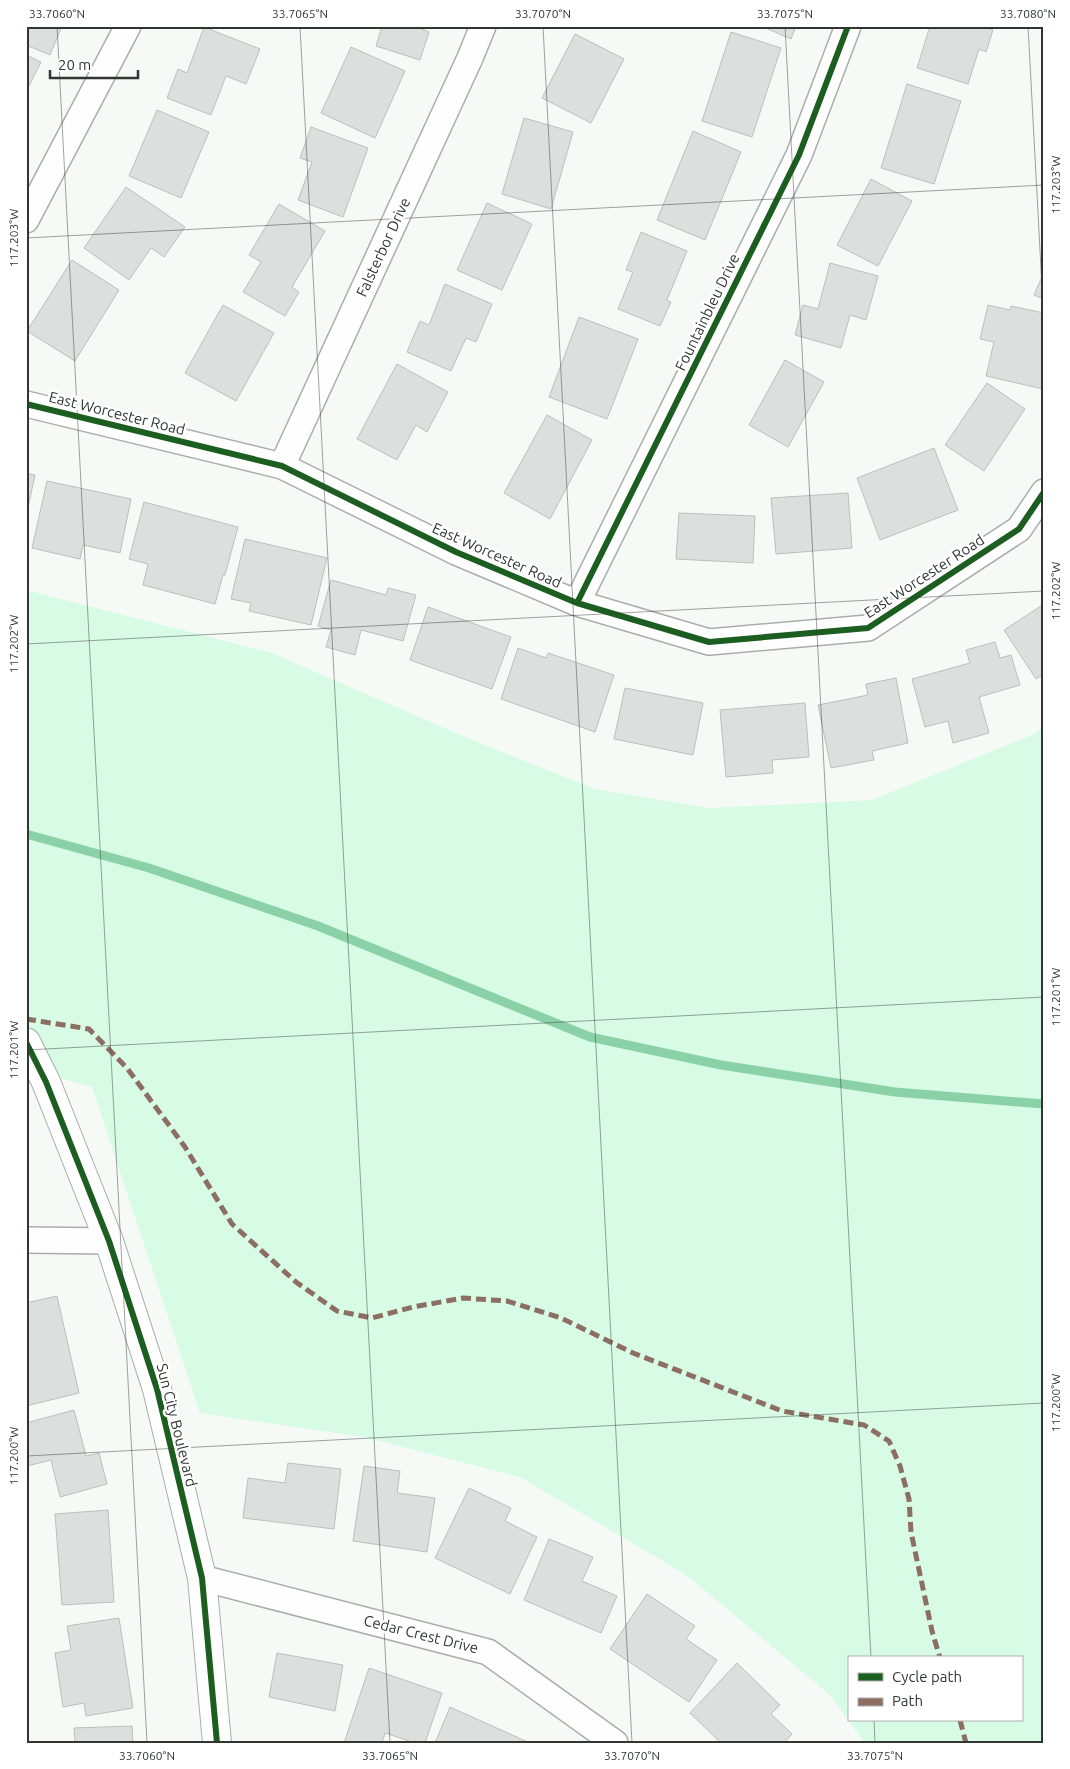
<svg xmlns="http://www.w3.org/2000/svg" width="1070" height="1769" font-family="Ubuntu,sans-serif">
  <rect width="100%" height="100%" fill="#f5faf7"/>
  <path fill="#d7fbe4" fill-rule="evenodd" d="M26 590 272 653 472 740 595 789 709 808 872 800 1032 735 1044 727V1743H865L829 1694 685 1574 520 1477 364 1437 200 1413 92 1087 26 1069ZM849 1658H1021V1720H849Z"/>
  <g fill="none" stroke-linecap="round" stroke-linejoin="round">
    <path stroke="#8bd1a7" stroke-width="9" d="M26 834 149 868 318 926 590 1037 721 1065 895 1092 1044 1104"/>
  </g>
  <path fill="#dbdfdd" stroke="#bcc0bd" d="M26 26H62L50 55 26 45Z
    M382 26H423L422 29 429 32 420 60 376 46Z
    M761 26H796L791 39Z
    M930 26H984L993 30 986 52 979 49 968 84 917 68Z
    M204 27 260 49 246 84 226 76 211 115 167 98 178 69 187 73Z
    M731 32 781 48 752 137 702 121Z
    M575 34 624 59 591 123 542 98Z
    M351 47 405 71 375 138 321 113Z
    M26 55 41 62 26 92Z
    M907 84 961 101 934 184 881 168Z
    M157 110 209 132 181 198 129 176Z
    M524 118 573 132 551 209 502 194Z
    M311 127 368 148 343 217 298 200 312 162 300 158Z
    M693 131 741 152 705 240 657 220Z
    M871 179 912 201 878 266 837 245Z
    M126 187 185 227 164 257 151 248 129 280 84 248Z
    M487 203 532 224 502 290 457 270Z
    M279 204 325 231 292 287 299 292 285 316 243 292 261 262 249 255Z
    M641 232 687 251 667 300 671 302 660 326 618 309 633 272 626 270Z
    M72 260 119 290 75 361 27 331Z
    M830 263 878 276 866 320 850 315 841 348 795 335 803 305 818 309Z
    M1044 272V299L1034 295Z
    M445 284 492 304 476 342 466 338 451 371 407 352 420 321 429 325Z
    M223 305 274 333 236 401 185 373Z
    M988 305 1010 310 1011 306 1044 313 1043 389 986 376 994 342 980 339Z
    M579 317 638 339 607 419 549 397Z
    M785 360 824 382 788 447 749 425Z
    M397 364 448 392 427 432 416 425 397 460 357 439Z
    M987 383 1025 409 984 471 945 445Z
    M547 415 592 440 550 519 504 493Z
    M934 448 958 510 880 540 857 478Z
    M26 473 35 475 26 517Z
    M47 481 131 499 120 553 83 545 80 559 32 548Z
    M848 493 852 548 776 554 771 498Z
    M144 502 238 527 225 575H223L215 604 143 585 148 564 129 559Z
    M679 513 755 516 753 563 676 559Z
    M245 539 327 558 311 625 249 611 251 603 231 599Z
    M331 580 386 595 388 588 416 595 403 641 361 630 355 655 326 647 331 630 318 626Z
    M1044 604V674L1036 679 1004 630Z
    M428 607 511 637 492 689 410 660Z
    M995 642 1000 658 1011 655 1020 685 979 697 989 733 953 743 948 721 925 727 912 679 970 663 966 650Z
    M518 648 546 658 548 653 614 675 595 732 501 699Z
    M896 678 908 743 872 751 874 760 831 768 818 705 868 695 866 684Z
    M625 688 703 703 693 755 614 739Z
    M805 703 809 757 772 760 773 773 726 777 720 710Z
    M57 1296 79 1393 26 1406V1303Z
    M74 1410 86 1456 99 1453 107 1484 60 1497 51 1460 27 1466 26 1423Z
    M288 1463 341 1469 334 1529 243 1518 248 1478 285 1483Z
    M364 1466 400 1471 397 1493 435 1498 427 1552 353 1541Z
    M469 1488 511 1508 505 1521 537 1537 510 1594 435 1558Z
    M108 1510 114 1602 62 1605 55 1514Z
    M549 1539 593 1557 582 1581 617 1596 601 1633 524 1600Z
    M647 1594 695 1626 686 1639 717 1660 689 1702 610 1649Z
    M119 1618 133 1708 86 1716 84 1703 63 1707 55 1653 71 1650 67 1626Z
    M277 1653 343 1665 335 1711 269 1697Z
    M737 1663 780 1705 771 1714 792 1734 784 1743H721L690 1713Z
    M369 1668 442 1693 425 1743H415L385 1733 382 1743H344Z
    M450 1707 530 1743H435Z
    M132 1726 133 1743H75L74 1728Z"/>
  <g fill="none" stroke-linecap="round" stroke-linejoin="round">
    <g stroke="#aaaeab" stroke-width="28">
      <path id="street" d="M26 220 128 26
        M26 404 282 466 456 552 577 603 709 642 868 628 1019 529 1044 492
        M282 466 470 58 483 26
        M577 603 799 155 848 26
        M26 1240 109 1241
        M202 1578 488 1652 615 1743"/>
    </g>
    <g stroke="#aaaeab" stroke-width="30">
      <path id="secondary" d="M26 1042 46 1082 109 1241 157 1389 202 1578 217 1743"/>
    </g>
    <use href="#street" stroke="#fefefe" stroke-width="25"/>
    <use href="#secondary" stroke="#fefefe" stroke-width="28"/>
    <path stroke="#8d6e63" stroke-width="5" stroke-dasharray="10 5" stroke-linecap="butt" d="M26 1019 89 1029 127 1068 185 1147 232 1224 296 1282 337 1311 372 1318 413 1307 463 1298 507 1301 561 1318 633 1353 782 1411 864 1425 889 1441 900 1466 909 1499 911 1532 932 1631 940 1658
      M960 1720 966 1743"/>
    <g stroke="#fff" stroke-width="9">
      <path id="cycleway" d="M26 404 282 466 456 552 577 603 709 642 868 628 1019 529 1044 492
        M577 603 799 155 848 26
        M26 1042 46 1082 109 1241 157 1389 202 1578 217 1743"/>
    </g>
    <use href="#cycleway" stroke="#1b5e20" stroke-width="6"/>
  </g>
  <path fill="none" stroke="#323633" stroke-width="1" stroke-opacity="0.45" d="M57 26 147 1743M300 26 390 1743M543 26 632 1743M785 26 871 1658M1028 26 1044 325M26 238 1044 185M26 644 1044 591M26 1050 1044 997M26 1456 1044 1403M874 1720 875 1743"/>
  <g text-anchor="middle" dominant-baseline="central" stroke-width="5" stroke-linejoin="round" paint-order="stroke">
    <g font-size="15" fill="#323633" stroke="#fff">
      <text transform="translate(383 247) rotate(-65)">Falsterbor Drive</text>
      <text transform="translate(707 312) rotate(-64)">Fountainbleu Drive</text>
      <text transform="translate(117 413) rotate(14)">East Worcester Road</text>
      <text transform="translate(497 555) rotate(24)">East Worcester Road</text>
      <text transform="translate(924 576) rotate(-33)">East Worcester Road</text>
      <text transform="translate(177 1425) rotate(76)">Sun City Boulevard</text>
      <text transform="translate(421 1634) rotate(14)">Cedar Crest Drive</text>
    </g>
  </g>
  <rect width="1070" height="1769" fill="none" stroke="#ffffff" stroke-width="55"/>
  <rect x="848" y="1656" width="175" height="65" fill="#ffffff" stroke="#adafad"/>
  <rect x="858" y="1673" width="25" height="8" fill="#1b5e20" stroke="#adafad"/>
  <text x="892" y="1682" font-size="15" fill="#323633">Cycle path</text>
  <rect x="858" y="1698" width="25" height="8" fill="#8d6e63" stroke="#adafad"/>
  <text x="892" y="1706" font-size="15" fill="#323633">Path</text>
  <path d="M50 70v8h88v-8" fill="none" stroke="#323633" stroke-width="2.5"/>
  <text x="58" y="70" font-size="15" fill="#323633" stroke="#ffffff" stroke-width="4" paint-order="stroke">20 m</text>
  <rect x="28" y="28" width="1014" height="1714" fill="none" stroke="#323633" stroke-width="2"/>
  <g font-size="12" text-anchor="middle" fill="#323633">
    <text x="57" y="18">33.7060°N</text>
    <text x="300" y="18">33.7065°N</text>
    <text x="543" y="18">33.7070°N</text>
    <text x="785" y="18">33.7075°N</text>
    <text x="1028" y="18">33.7080°N</text>
    <text transform="translate(1056 185) rotate(-90)" y="4">117.203°W</text>
    <text transform="translate(14 238) rotate(-90)" y="4">117.203°W</text>
    <text transform="translate(1056 591) rotate(-90)" y="4">117.202°W</text>
    <text transform="translate(14 644) rotate(-90)" y="4">117.202°W</text>
    <text transform="translate(1056 997) rotate(-90)" y="4">117.201°W</text>
    <text transform="translate(14 1050) rotate(-90)" y="4">117.201°W</text>
    <text transform="translate(1056 1403) rotate(-90)" y="4">117.200°W</text>
    <text transform="translate(14 1456) rotate(-90)" y="4">117.200°W</text>
    <text x="147" y="1760">33.7060°N</text>
    <text x="390" y="1760">33.7065°N</text>
    <text x="632" y="1760">33.7070°N</text>
    <text x="875" y="1760">33.7075°N</text>
  </g>
</svg>
